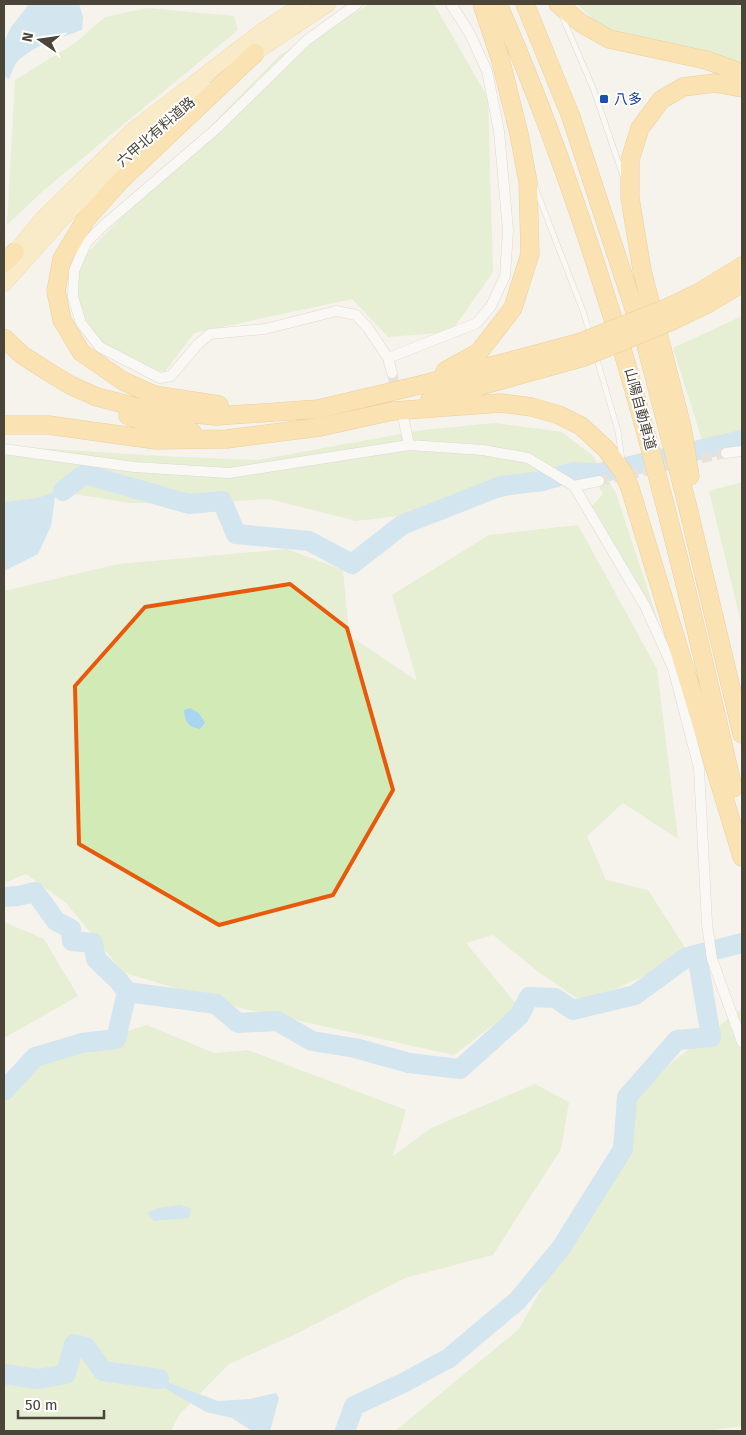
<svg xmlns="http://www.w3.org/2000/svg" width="746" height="1435" font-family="'Fira Sans','Noto Sans JP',sans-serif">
  <rect width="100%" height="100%" fill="#f6f3ec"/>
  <path fill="#d2eab5" d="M370 4H434L488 98 493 272 451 332 388 337 352 299 194 333 165 372 116 360 92 337 73 291 84 256 280 55Z
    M577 4H742V65L737 62 607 33Z
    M148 8 234 16 238 30 44 190 7 225 15 80 75 43 105 17Z
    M742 316V434L702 440 673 348Z
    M495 423 562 432 593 456 616 493 658 621 590 508 603 494 588 465 538 472 537 489 446 510 356 521 270 499 200 503H129L56 491 37 498 4 502V446L160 456 258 460 422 430Z
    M742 482V627L709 491Z
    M578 525 657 669 678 839 623 803 587 836 606 880 648 890 690 955 584 1003 541 974 493 935 466 943 518 1006 454 1055 236 1007 123 972 66 903 26 874 4 883V591L118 564 287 549 343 570 349 635 417 681 392 595 489 535Z
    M4 922 44 939 78 996 4 1038Z
    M741 1009 742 1426 705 1431H395L519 1329 610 1166 621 1102Z
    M147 1025 214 1053 248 1050 406 1110 393 1156 431 1128 535 1084 569 1102 561 1149 493 1255 405 1278 294 1335 229 1364 179 1415 171 1431H4V1083L70 1048Z"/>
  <path fill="#a9d4f2" d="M29 4H79L83 17 82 30C63 37 27 47 15 65 13 69 11 74 9 79L4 76V42L11 27Z
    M56 491 51 526 38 554 4 571V502L37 498Z
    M190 708 199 713 205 723 200 729C188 727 185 722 184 710Z
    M180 1205 191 1209 189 1218 154 1221 147 1213 158 1208Z
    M159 1379 218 1401 250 1399 276 1393 279 1398 270 1431H252L232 1418 206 1412 154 1382Z"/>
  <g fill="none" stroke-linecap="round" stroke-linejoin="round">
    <path stroke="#a9d4f2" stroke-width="20" d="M63 491 84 474 189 504 222 501 236 534 309 541 352 564 402 525 501 486 543 481 573 472 600 473 742 440
      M4 897 18 896 35 892 56 921 71 929 72 941 93 943 96 959 119 981 127 992
      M4 1091 35 1057 82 1043 116 1039 127 992 216 1004 238 1023 277 1021 312 1041 355 1048 409 1063 460 1069 519 1016 529 997 555 998 573 1010 635 995 687 957 742 943
      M4 1374 38 1379 66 1374 74 1344 86 1347 103 1371 159 1379
      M345 1431 354 1406 405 1382 449 1358 518 1300 561 1248 623 1149 627 1097 677 1040 711 1037 697 955"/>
    <path stroke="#d4d0c8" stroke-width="10" stroke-dasharray="10 5" stroke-linecap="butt" d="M392 373 402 413
      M599 481 726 453"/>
    <g stroke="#c2bbae" stroke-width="6">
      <path id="lane" d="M562 16 593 88 623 176
        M535 187 583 311 590 334
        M596 356 618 431 622 460"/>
    </g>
    <g stroke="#c2bbae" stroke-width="11">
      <path id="street" d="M357 4 307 40 216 129 104 225 86 243 74 271 73 297 81 323 100 347 160 378 171 376 198 344 210 334 265 329 336 311 356 315 368 328 388 358
        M392 373 388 358 477 323 491 306 505 276 508 230 499 131 487 71 470 34 451 4
        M404 421 409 445
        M4 449 134 467 229 473 409 445 483 450 528 458 574 486
        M726 453 742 451
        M599 481 574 486 645 606 673 668 699 768 707 924 712 959 742 1042"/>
    </g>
    <g stroke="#e6c16a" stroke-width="16">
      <path id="primary" d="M246 59 328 4
        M8 261 42 219 134 129 262 31 303 4
        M4 284 63 218 135 148 206 89"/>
    </g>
    <g stroke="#e0a43c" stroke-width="19">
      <path id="highway" d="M498 4C608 255 672 521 733 788
        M525 4 571 117 646 345 688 508 742 734
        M558 4 581 23 609 39 706 60 734 70 742 75
        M4 264 15 252
        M669 307 700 292 742 266
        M672 321 709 303 742 283
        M4 338 22 355 44 369 70 385 97 397 148 410 217 416 318 409 420 385 578 343
        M445 371 479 352 513 308 530 254 528 182 519 134 500 58 482 4
        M430 400 584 357
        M219 405 154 395 123 381 81 352 62 320 56 291 62 259 86 219 122 179 255 53
        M128 416 159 425 192 432
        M4 425H48L156 440 227 439 320 427 393 411 501 403 532 407 559 415 581 426 606 449 623 472 630 488 742 857
        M690 476 682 427 642 270 630 198V160L640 128 661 100 683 87 715 83 742 88"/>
    </g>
    <use href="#lane" stroke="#fff" stroke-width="5"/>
    <use href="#street" stroke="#fff" stroke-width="10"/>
    <use href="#primary" stroke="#ffe39c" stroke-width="15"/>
    <use href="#highway" stroke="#ffcf6e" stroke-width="18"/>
    <g stroke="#e0a43c" stroke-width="19" stroke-linecap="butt">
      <path id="highway-bridge" d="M578 343 669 307
        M584 357 672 321"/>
    </g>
    <use href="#highway-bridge" stroke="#ffcf6e" stroke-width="18"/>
  </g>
  <path d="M0 0H746V1435H0ZM290 584 347 628 393 790 333 895 219 925 79 844 75 686 145 607Z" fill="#f6f3ec" fill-opacity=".55" fill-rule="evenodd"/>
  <path fill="none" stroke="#e8590c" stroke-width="4" stroke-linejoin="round" d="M290 584 347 628 393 790 333 895 219 925 79 844 75 686 145 607Z"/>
  <rect fill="#1a4fb4" stroke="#fff" stroke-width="2" x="599" y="94" width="10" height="10" rx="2.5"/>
  <g text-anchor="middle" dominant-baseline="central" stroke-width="4" stroke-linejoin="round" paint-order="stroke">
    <g font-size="14" fill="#164399" stroke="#fff" text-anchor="start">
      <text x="614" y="99">八多</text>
    </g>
    <g font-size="14" fill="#4b4439" stroke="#fff">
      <text transform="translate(156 132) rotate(-41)">六甲北有料道路</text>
      <text transform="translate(640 409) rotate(75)">山陽自動車道</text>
    </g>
  </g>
  <rect width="746" height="1435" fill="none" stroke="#4b4439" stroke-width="10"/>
  <g transform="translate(40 40) rotate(283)" stroke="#ffffff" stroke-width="4" paint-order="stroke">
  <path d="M0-4L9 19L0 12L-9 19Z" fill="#4b4439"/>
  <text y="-8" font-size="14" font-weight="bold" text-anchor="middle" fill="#4b4439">N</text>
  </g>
  <path d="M18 1410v8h86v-8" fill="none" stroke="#4b4439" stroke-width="2.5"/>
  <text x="25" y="1410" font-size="15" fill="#4b4439" stroke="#ffffff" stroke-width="4" paint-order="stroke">50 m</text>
</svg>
